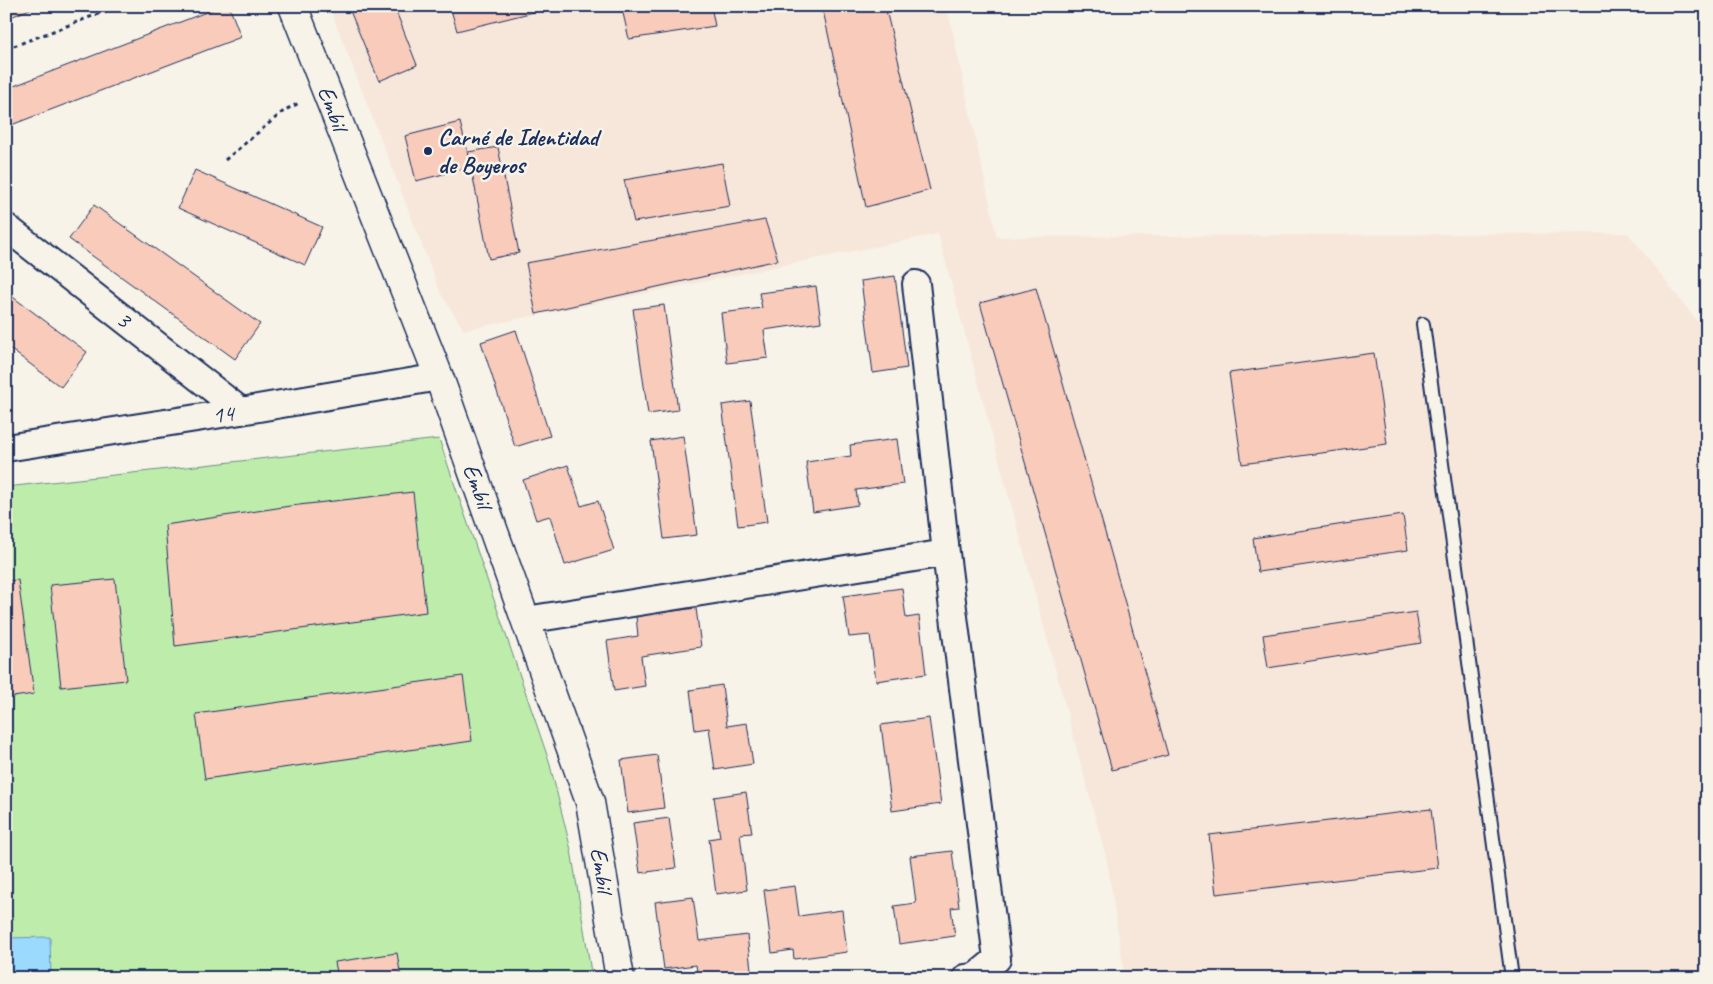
<svg xmlns="http://www.w3.org/2000/svg" width="1713" height="984" font-family="Caveat,sans-serif">
  <rect width="100%" height="100%" fill="#f7f3e8"/>
  <filter id="ink" filterUnits="userSpaceOnUse"><feTurbulence type="fractalNoise" baseFrequency=".02" numOctaves="2"/><feDisplacementMap in="SourceGraphic" scale="10" xChannelSelector="R" yChannelSelector="G"/><feConvolveMatrix kernelMatrix="1 2 1 2 8 2 1 2 1" color-interpolation-filters="sRGB"/></filter>
  <g filter="url(#ink)">
    <path fill="#f7e7da" d="M329 6H947L997 237 1628 233 1707 334V978H1125L1107 861 938 234 464 330 441 294Z"/>
    <path fill="#beedab" stroke="#6c8e84" d="M439 439 549 761 571 850 592 978H6V487Z"/>
    <path fill="#9bdafd" stroke="#6896bd" d="M50 937 51 978H6V938Z"/>
    <path fill="#f8cbbb" stroke="#1b2f5e" d="M6 6H37L6 19Z
      M222 6H229L241 37 6 127V89Z
      M348 6H394L417 65 379 81Z
      M450 6H558L457 31Z
      M637 6H711L715 26 629 39 622 9Z
      M822 6H885L930 190 866 207Z
      M460 122 471 167 416 181 405 136Z
      M498 147 519 253 489 259 468 152Z
      M722 163 730 206 634 222 624 180Z
      M195 170 322 227 305 265 178 208Z
      M94 205 260 324 235 359 69 239Z
      M765 220 778 260 536 314 526 263Z
      M895 276 907 368 873 373 861 281Z
      M816 286 821 322 764 330 768 358 727 363 721 313 762 308 759 293Z
      M1036 288 1168 755 1112 770 980 303Z
      M6 292 87 352 61 387 6 346Z
      M664 305 678 410 648 414 633 309Z
      M516 330 550 436 515 447 481 342Z
      M1374 353 1387 444 1242 464 1229 373Z
      M750 401 767 522 738 526 722 405Z
      M683 436 697 535 664 539 651 441Z
      M897 439 903 484 856 490 858 505 813 512 806 462 851 456 850 445Z
      M568 465 581 506 598 501 614 550 565 565 550 516 536 520 523 480Z
      M413 492 426 612 175 646 165 525 290 506Z
      M1403 515 1408 550 1258 572 1253 538Z
      M115 579 126 680 61 687 50 585Z
      M18 580 34 694 6 698V581Z
      M902 588 906 618 919 616 926 674 876 681 870 635 849 637 843 596Z
      M696 608 701 647 641 656 645 686 614 691 607 641 638 636 636 616Z
      M1416 612 1421 643 1268 668 1263 635Z
      M463 676 472 741 205 779 196 714Z
      M722 685 727 726 747 723 753 764 715 770 709 728 695 730 690 690Z
      M929 718 941 804 892 811 881 725Z
      M657 755 664 808 628 813 621 760Z
      M746 792 752 833 740 834 747 890 716 894 709 839 720 837 714 797Z
      M1431 809 1438 868 1216 894 1209 835Z
      M669 818 676 868 640 873 633 823Z
      M952 851 959 907 951 908 955 936 899 944 894 906 916 903 910 856Z
      M795 886 799 916 842 910 847 952 794 959 793 950 772 953 764 890Z
      M693 897 699 941 747 935 752 978H698L696 965 664 969 655 902Z
      M397 953 401 978H338L335 962Z"/>
    <g fill="none" stroke-linecap="round" stroke-linejoin="round">
      <g stroke="#1b2f5e" stroke-width="16">
        <path id="lane" d="M1423 324 1512 978"/>
      </g>
      <g stroke="#1b2f5e" stroke-width="30">
        <path id="street" d="M6 227 241 411
          M916 284 946 553 997 959 975 977 966 978
          M6 448 241 411 439 377
          M526 620 946 553"/>
      </g>
      <g stroke="#1b2f5e" stroke-width="31">
        <path id="secondary" d="M293 6 439 377 590 802 620 978"/>
      </g>
      <path stroke="#1b2f5e" stroke-width="3" stroke-dasharray="4 4" stroke-linecap="butt" d="M6 49 119 6
        M225 160 285 110 301 102"/>
      <use href="#lane" stroke="#f7f3e8" stroke-width="12"/>
      <use href="#street" stroke="#f7f3e8" stroke-width="26"/>
      <use href="#secondary" stroke="#f7f3e8" stroke-width="28"/>
    </g>
  </g>
  <circle fill="#1b2f5e" stroke="#f7f3e8" stroke-width="2" cx="428" cy="151" r="5"/>
  <g text-anchor="middle" dominant-baseline="central" stroke-width="5" stroke-linejoin="round" paint-order="stroke">
    <g font-size="24" fill="#1b2f5e" stroke="#f7f3e8">
      <text transform="translate(333 108) rotate(69)">Embil</text>
      <text transform="translate(124 319) rotate(38)">3</text>
      <text transform="translate(223 414) rotate(-9)">14</text>
      <text transform="translate(478 486) rotate(70)">Embil</text>
      <text transform="translate(602 870) rotate(81)">Embil</text>
    </g>
    <g font-size="24" font-weight="bold" fill="#1b2f5e" stroke="#f7f3e8" text-anchor="start">
      <text x="438" y="137">Carné de Identidad<tspan x="438" dy="28">de Boyeros</tspan></text>
    </g>
  </g>
  <rect width="1713" height="984" fill="none" stroke="#f7f3e8" stroke-width="25"/>
  <rect x="12" y="12" width="1688" height="959" fill="none" stroke="#1b2f5e" stroke-width="2" filter="url(#ink)"/>
</svg>
